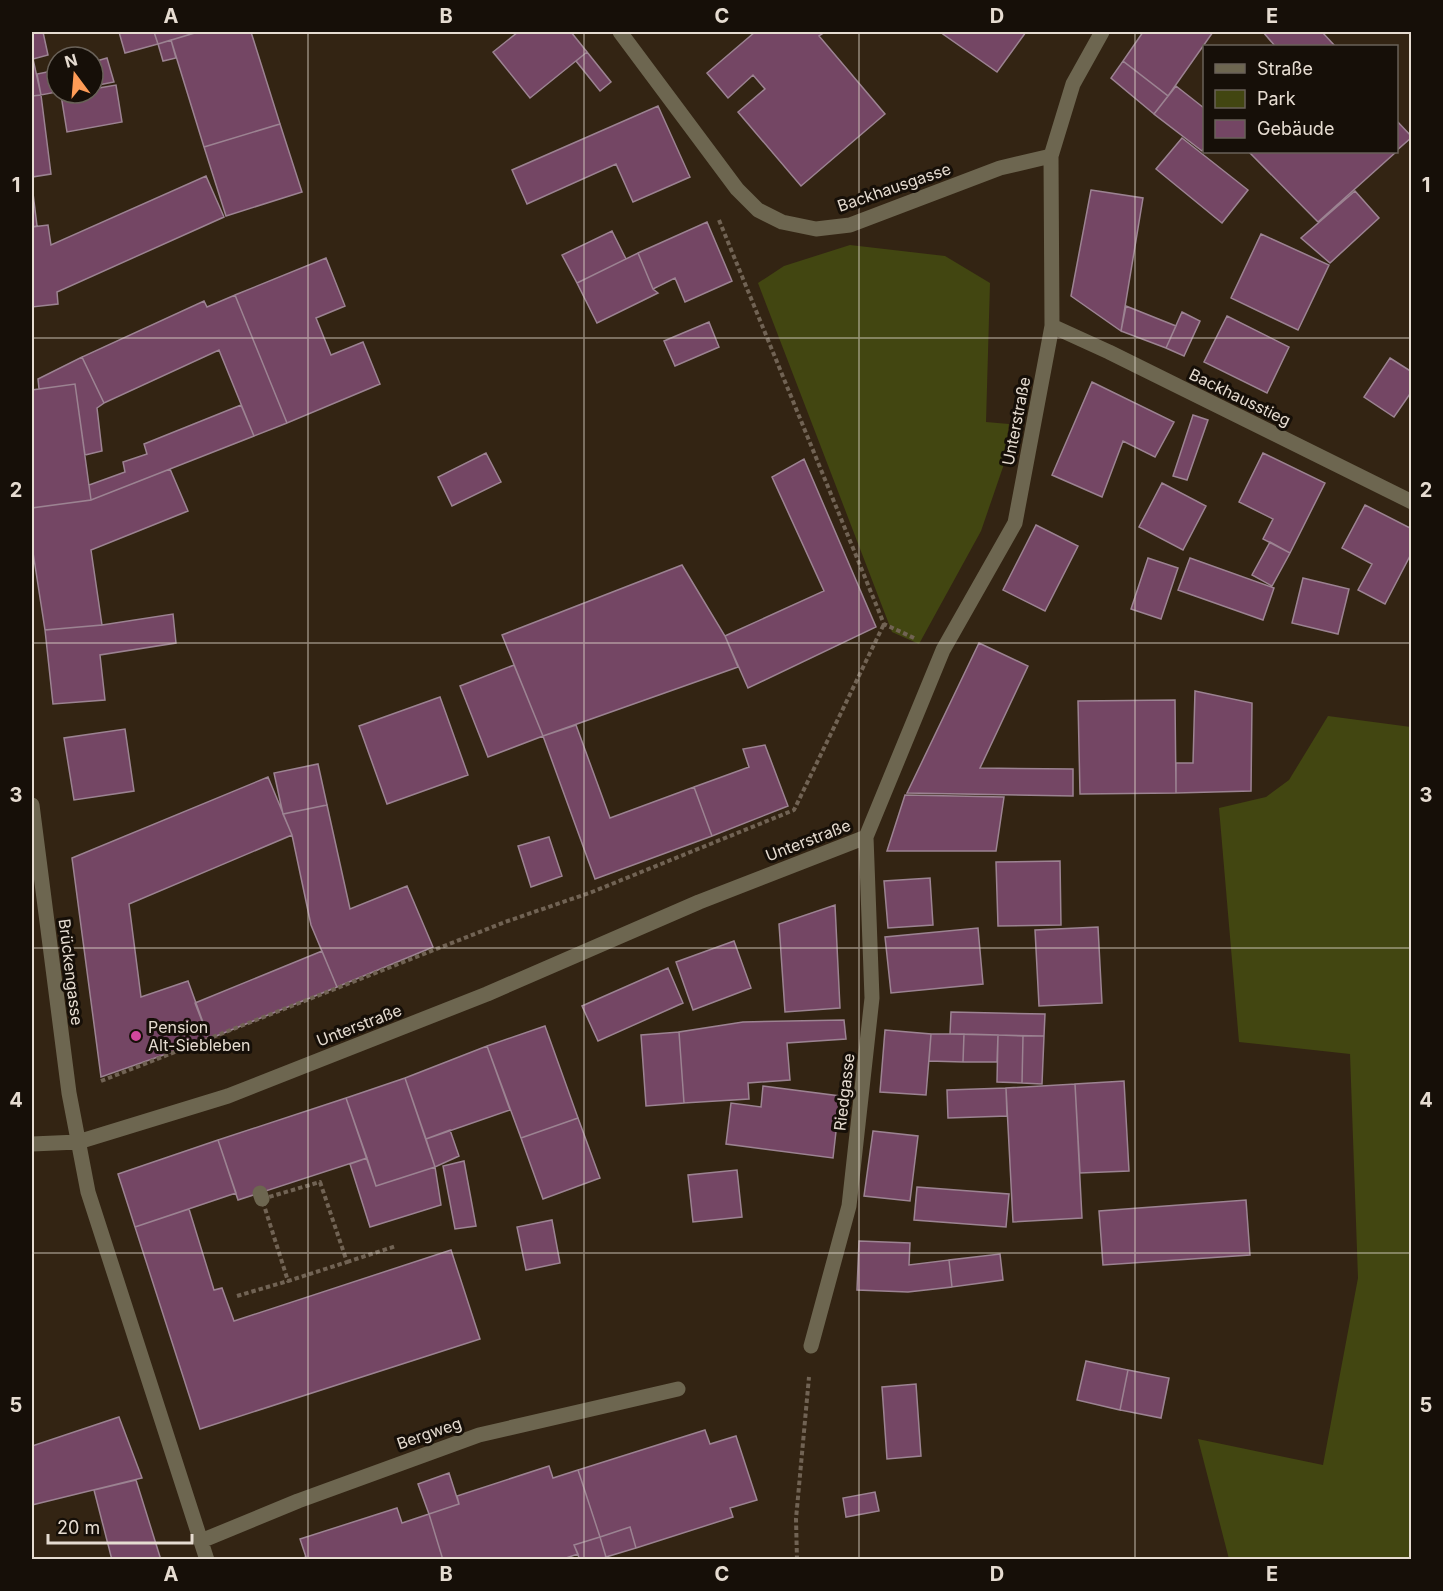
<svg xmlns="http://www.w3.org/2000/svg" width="1443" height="1591" font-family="Inter,sans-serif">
  <rect width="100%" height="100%" fill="#332413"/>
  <path fill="#424611" d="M850 245 945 256 990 283 986 422 1009 424 1003 467 981 531 919 644 892 632 758 283 784 266Z
    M1328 716 1411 727V1559H1229L1198 1439 1323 1465 1358 1278 1350 1054 1239 1042 1219 808 1266 797 1289 780Z"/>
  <path fill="#744664" stroke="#9c8392" stroke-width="1.5" d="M32 32H43L48 55 33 59 41 95 32 96Z
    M119 32H154L158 44 125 53Z
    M154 32H198L158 44Z
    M198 32H251L280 124 204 147 171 40Z
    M518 32H571L587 52 530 98 493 52Z
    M755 32H825L819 36 885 114 801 186 738 112 765 89 753 75 728 98 707 73Z
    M940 32H1026L997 72Z
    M1143 32H1213L1168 96 1123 61Z
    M1263 32H1322L1335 46H1275Z
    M171 40 176 58 163 61 158 44Z
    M587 52 611 82 600 91 576 61Z
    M107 58 114 82 93 86V62Z
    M1123 61 1168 96 1154 114 1111 78Z
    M57 70V92L41 95 37 74Z
    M116 85 122 122 67 132 61 95 93 93V89Z
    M1176 86 1204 108V148L1202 151 1154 114Z
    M41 95 51 174 32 177V96Z
    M658 106 690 177 633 202 616 164 527 204 512 170Z
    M1396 120 1412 137 1396 151Z
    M280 124 302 192 226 216 204 147Z
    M1182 138 1248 190 1222 223 1156 169Z
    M1249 152H1396L1318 222Z
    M206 176 224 217 57 292 58 304 32 307V227L48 225 51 245Z
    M32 185 37 226 32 227Z
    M1091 190 1143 198 1121 331 1071 296Z
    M1355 191 1379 218 1330 263 1301 238Z
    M707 222 732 281 685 302 675 278 653 289 638 253Z
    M612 231 626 259 577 283 562 255Z
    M1261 234 1329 265 1298 330 1231 298Z
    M638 253 653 289 658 293 597 323 577 283Z
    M326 258 345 306 316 318 331 355 363 342 380 384 287 423 235 295Z
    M235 295 287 423 254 436 219 350 104 403 82 357 204 301 207 307Z
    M1126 306 1176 326 1166 348 1121 331Z
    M1182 312 1200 321 1184 356 1166 348Z
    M1227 316 1289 347 1267 393 1204 362Z
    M709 322 719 347 675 366 664 341Z
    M82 357 104 403 97 408 102 451 85 455 75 384 39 389 38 379Z
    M1390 358 1412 372V391L1394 417 1364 397Z
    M1092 382 1174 422 1155 457 1123 441 1102 497 1052 475Z
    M75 384 91 500 32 508V390Z
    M241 405 254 436 91 500 89 485 125 472 123 462 147 454 144 444Z
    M1193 415 1208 420 1187 480 1173 476Z
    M486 453 501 482 452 506 438 477Z
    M1263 453 1325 483 1290 553 1263 539 1273 519 1239 502Z
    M804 459 876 627 748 688 725 636 824 591 772 477Z
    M170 469 188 511 91 550 102 625 45 630 32 546V508L91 500Z
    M1162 483 1206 506 1183 550 1139 527Z
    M1365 505 1412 529V552L1385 604 1358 590 1372 564 1342 548Z
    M1036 525 1078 546 1045 611 1003 590Z
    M1270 542 1290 553 1272 586 1252 575Z
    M1148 558 1178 568 1161 619 1131 609Z
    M1190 558 1274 588 1263 620 1178 590Z
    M682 565 725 636 738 667 543 736 502 635Z
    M1303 578 1349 589 1338 634 1292 623Z
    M173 614 176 643 100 655 105 700 53 704 45 630 102 625Z
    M979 643 1028 666 980 768 1073 769V796L907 793Z
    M514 665 543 736 488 757 460 686Z
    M1195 691 1252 703 1251 791 1176 793V763H1193Z
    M440 697 468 775 387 804 359 726Z
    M1175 700 1176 793 1080 794 1078 701Z
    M576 725 610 818 694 787 712 836 595 879 543 736Z
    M125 729 134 791 74 800 64 738Z
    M765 745 788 806 712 836 694 787 749 767 743 749Z
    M318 764 327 805 283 814 274 773Z
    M268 777 292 835 129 904 141 997 188 981 209 1039 101 1077 72 858Z
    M905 795 1004 797 996 851H887Z
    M327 805 350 909 407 886 433 947 337 987 311 925 292 835 283 814Z
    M549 837 562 876 531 887 518 846Z
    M1060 861 1061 925 998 926 996 862Z
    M930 878 933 925 888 928 884 881Z
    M835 905 840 1008 785 1012 779 924Z
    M1098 927 1102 1003 1039 1006 1035 930Z
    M978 928 983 984 891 993 885 937Z
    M734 941 751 988 693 1010 676 962Z
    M322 951 337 987 209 1039 195 1003Z
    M668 968 683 1003 598 1041 582 1006Z
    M951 1012 1045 1014 1044 1036 950 1034Z
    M844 1020 846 1039 787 1043 790 1080 748 1083 749 1099 684 1103 679 1032 743 1022Z
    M545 1026 578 1118 521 1138 487 1046Z
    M885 1030 931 1034 926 1095 880 1092Z
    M679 1032 684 1103 646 1106 641 1035Z
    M931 1034H964L963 1062 929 1061Z
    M964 1034 998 1035 997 1062H963Z
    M998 1035 1023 1036 1022 1083 997 1082Z
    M1023 1036H1044L1042 1084 1022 1083Z
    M487 1046 510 1110 426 1139 405 1078Z
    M405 1078 435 1167 376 1186 346 1098Z
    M1124 1081 1129 1171 1080 1173 1075 1084Z
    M1075 1084 1082 1218 1013 1222 1006 1088Z
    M763 1086 840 1096 833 1158 726 1144 731 1103 761 1107Z
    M1006 1088 1007 1116 948 1118 947 1090Z
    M346 1098 367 1158 238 1200 218 1140Z
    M578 1118 600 1178 543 1199 521 1138Z
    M450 1130 459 1156 435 1167 426 1139Z
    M873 1131 918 1136 910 1201 864 1196Z
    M218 1140 236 1193 135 1227 118 1174Z
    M367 1158 376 1186 435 1167 441 1205 370 1227 350 1164Z
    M464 1161 476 1226 455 1229 443 1166Z
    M737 1170 742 1217 693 1222 688 1175Z
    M917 1187 1009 1194 1006 1227 914 1220Z
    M1246 1200 1250 1255 1103 1265 1099 1211Z
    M189 1209 214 1290 222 1288 234 1321 451 1250 480 1339 200 1429 135 1227Z
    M552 1220 560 1263 526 1270 517 1227Z
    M859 1241 910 1243 909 1265 949 1260 952 1287 908 1292 857 1290Z
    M1000 1254 1003 1280 952 1287 949 1260Z
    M1086 1361 1128 1370 1120 1410 1077 1400Z
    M1128 1370 1169 1378 1161 1418 1120 1410Z
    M916 1384 921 1456 887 1459 882 1387Z
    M119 1417 142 1478 32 1505V1446Z
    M705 1430 710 1444 736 1436 757 1500 730 1508 733 1517 636 1548 630 1527 600 1537 578 1470Z
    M549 1466 553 1478 578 1470 600 1537 574 1545 578 1554 560 1560H443L429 1514 459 1504 457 1496Z
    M449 1473 459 1504 429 1514 418 1484Z
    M136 1480 161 1560H112L94 1490Z
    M875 1492 879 1511 846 1517 843 1498Z
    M397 1508 402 1523 429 1514 443 1560H297L306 1557 300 1539Z
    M630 1527 636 1548 606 1557 600 1537Z
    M600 1537 606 1557 599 1560H580L574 1545Z"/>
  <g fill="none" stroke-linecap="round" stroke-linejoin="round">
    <path stroke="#716354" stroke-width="4" stroke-dasharray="4.5 3" stroke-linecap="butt" d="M719 220 884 624 914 638
      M101 1081 505 922 592 892 794 810 884 624
      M320 1182 347 1262 288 1281 262 1199Z
      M347 1262 396 1246
      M237 1296 288 1281
      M797 1560 796 1519 809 1377"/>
    <path stroke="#6d6650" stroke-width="15" d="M260 1193 262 1199"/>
    <path stroke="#6d6650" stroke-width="15" d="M620 32 737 189 758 210 782 222 816 229 850 225 1000 168 1051 156
      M1052 326 1109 352 1412 502
      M32 805 69 1093 88 1192 207 1560
      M32 1144 78 1142 228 1096 487 994 699 902 866 837 943 650 1015 523 1052 326 1051 156 1073 84 1102 32
      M811 1346 849 1206 872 998 866 837
      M201 1541 298 1501 479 1435 678 1389"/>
  </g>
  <path fill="none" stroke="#e6dcd1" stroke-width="1.5" stroke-opacity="0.55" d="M308 32V1560M584 32V1560M859 32V1560M1135 32V1560M32 338H1412M32 643H1412M32 948H1412M32 1253H1412"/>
  <circle fill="#d1479c" stroke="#160f08" stroke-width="2" cx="136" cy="1036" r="6"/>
  <g text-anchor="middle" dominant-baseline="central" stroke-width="6" stroke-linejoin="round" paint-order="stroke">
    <g font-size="16" fill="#e6dcd1" stroke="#160f08">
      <text transform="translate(894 187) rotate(-19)">Backhausgasse</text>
      <text transform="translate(1240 397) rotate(26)">Backhausstieg</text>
      <text transform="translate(1016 421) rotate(-79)">Unterstraße</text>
      <text transform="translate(808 840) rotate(-21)">Unterstraße</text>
      <text transform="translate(71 972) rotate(83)">Brückengasse</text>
      <text transform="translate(359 1025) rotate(-21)">Unterstraße</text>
      <text transform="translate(844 1092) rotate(-83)">Riedgasse</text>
      <text transform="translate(429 1433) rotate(-19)">Bergweg</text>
    </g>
    <g font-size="16" fill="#e6dcd1" stroke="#160f08" text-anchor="start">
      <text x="148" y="1027">Pension<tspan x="148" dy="18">Alt-Siebleben</tspan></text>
    </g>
  </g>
  <rect width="1443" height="1591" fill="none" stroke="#160f08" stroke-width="66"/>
  <rect x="1203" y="45" width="195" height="108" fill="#160f08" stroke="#696158" stroke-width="1.5"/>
  <rect x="1215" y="64" width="30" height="9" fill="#6d6650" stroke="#696158" stroke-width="1.5"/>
  <text x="1257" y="75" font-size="18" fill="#e6dcd1">Straße</text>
  <rect x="1215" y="90" width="30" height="18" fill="#424611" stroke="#696158" stroke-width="1.5"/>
  <text x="1257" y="105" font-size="18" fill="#e6dcd1">Park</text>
  <rect x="1215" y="120" width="30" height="18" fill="#744664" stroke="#696158" stroke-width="1.5"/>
  <text x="1257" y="135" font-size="18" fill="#e6dcd1">Gebäude</text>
  <g transform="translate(75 75) rotate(344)"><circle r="28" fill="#160f08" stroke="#696158" stroke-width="1.5"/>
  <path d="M0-4.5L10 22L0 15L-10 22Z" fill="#fe9c57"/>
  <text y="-9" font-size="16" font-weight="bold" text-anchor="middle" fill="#e6dcd1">N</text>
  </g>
  <path d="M48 1534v9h144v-9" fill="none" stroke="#e6dcd1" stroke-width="3"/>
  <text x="57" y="1534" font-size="18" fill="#e6dcd1" stroke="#160f08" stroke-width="4.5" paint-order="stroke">20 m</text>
  <rect x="33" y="33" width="1377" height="1525" fill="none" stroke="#e6dcd1" stroke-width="2"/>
  <g font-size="20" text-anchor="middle" font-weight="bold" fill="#e6dcd1">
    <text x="171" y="23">A</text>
    <text x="446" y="23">B</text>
    <text x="722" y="23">C</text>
    <text x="997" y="23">D</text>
    <text x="1272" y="23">E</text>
    <text x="16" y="192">1</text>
    <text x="1426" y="192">1</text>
    <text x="16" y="497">2</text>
    <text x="1426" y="497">2</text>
    <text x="16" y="802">3</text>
    <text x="1426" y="802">3</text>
    <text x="16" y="1107">4</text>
    <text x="1426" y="1107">4</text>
    <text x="16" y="1412">5</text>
    <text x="1426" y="1412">5</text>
    <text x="171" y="1581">A</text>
    <text x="446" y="1581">B</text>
    <text x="722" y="1581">C</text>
    <text x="997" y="1581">D</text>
    <text x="1272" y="1581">E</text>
  </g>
</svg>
